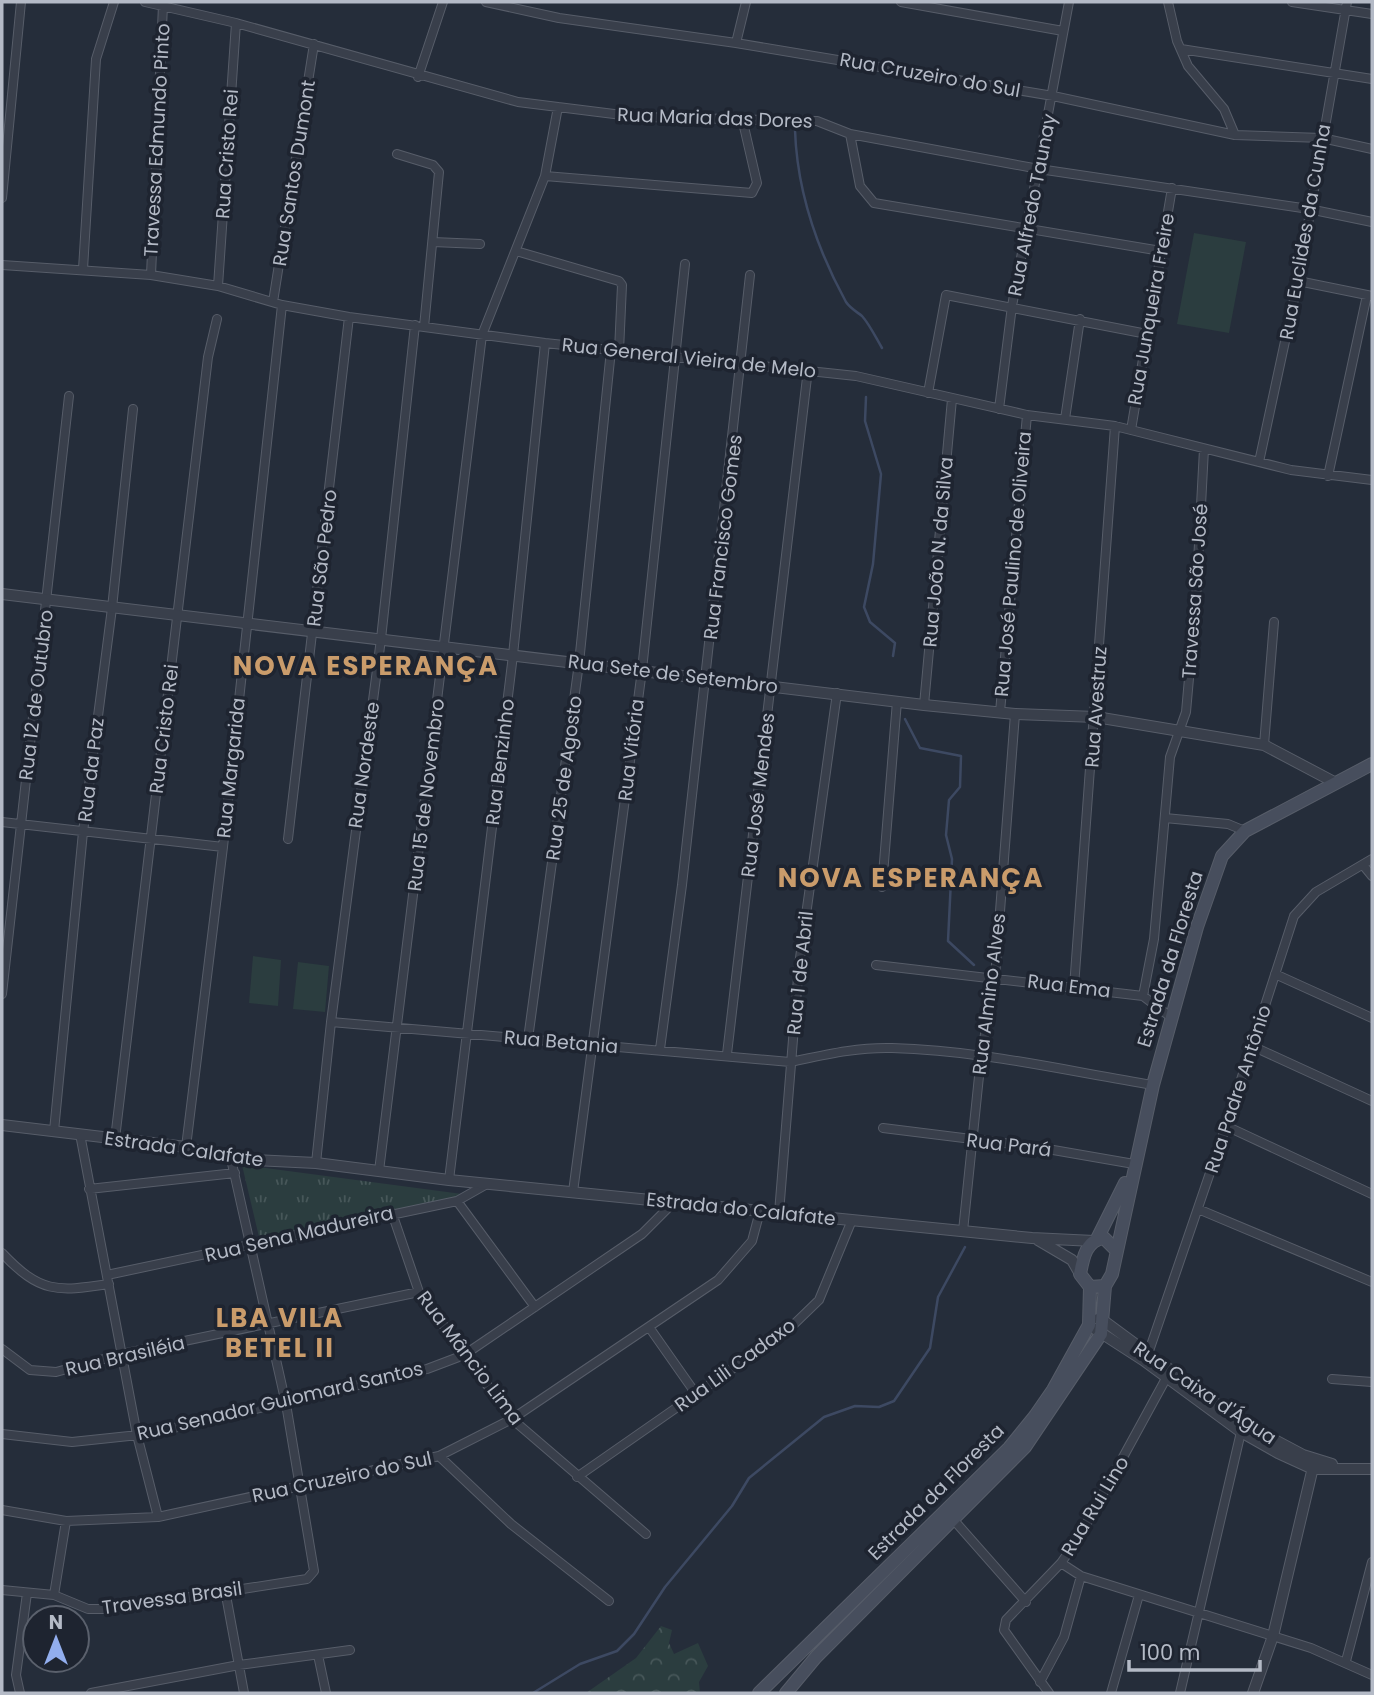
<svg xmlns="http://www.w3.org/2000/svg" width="1374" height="1695" font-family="Poppins,sans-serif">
  <defs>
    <pattern id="forest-crowns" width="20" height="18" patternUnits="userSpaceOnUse" patternTransform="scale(1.75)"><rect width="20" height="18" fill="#2b3d3f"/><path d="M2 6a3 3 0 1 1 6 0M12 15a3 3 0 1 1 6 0" fill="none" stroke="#475759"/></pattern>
    <pattern id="park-tufts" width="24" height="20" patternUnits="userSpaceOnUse" patternTransform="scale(1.75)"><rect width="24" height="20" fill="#2b3d3f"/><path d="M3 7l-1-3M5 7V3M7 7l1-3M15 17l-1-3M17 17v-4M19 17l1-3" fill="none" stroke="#475759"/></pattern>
  </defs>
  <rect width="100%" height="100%" fill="#252d3a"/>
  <path fill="url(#forest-crowns)" d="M661 1626 672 1630 669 1643 674 1654 698 1643 708 1666 699 1682 700 1693H586L636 1658Z"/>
  <path fill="url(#park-tufts)" d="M242 1165 462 1194 453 1200 260 1241Z"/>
  <path fill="#2b3d3f" d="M1194 233 1246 242 1229 333 1177 324Z
    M253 956 281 960 278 1006 249 1003Z
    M298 962 329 966 325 1012 293 1009Z"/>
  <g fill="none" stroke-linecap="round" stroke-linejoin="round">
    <path stroke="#3d4962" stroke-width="2.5" d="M795 130C797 190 817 249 846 302 850 308 857 312 862 316 870 325 876 338 882 348
      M866 397 865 421 881 474 873 564 864 607 870 622 895 643 893 656
      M905 719 920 748 961 756 960 787 949 800 946 835 952 859 948 941 974 965
      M533 1693 580 1664 617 1651 634 1634 665 1587 732 1506 749 1478 824 1417 855 1406 879 1407 894 1401 930 1348 938 1297 965 1247"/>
    <g stroke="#575d69" stroke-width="10">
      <path id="minor" d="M145 2 236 23 518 102 638 117 817 121 850 134 1039 169 1309 209 1372 222
        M486 2 559 18 736 43 1053 96 1235 135 1322 138 1372 149
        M901 2 1063 31
        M1168 2 1177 41 1188 66 1224 109 1235 135
        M1292 2 1372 14
        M736 43 746 2
        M1181 49 1372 79
        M418 77 443 2
        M850 134 860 186 874 203 1161 251
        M397 154 433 165 439 172 424 327
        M545 176 752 193 757 183 742 118
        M2 198 21 2
        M433 242 480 244
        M516 251 619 281 622 285 619 351
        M2 265 151 275 218 286 282 305 349 317 545 343 856 376 1027 415 1115 426 1291 470 1372 480
        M83 269 96 59 114 2
        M151 275 163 5
        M1298 281 1372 296
        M218 286 236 23
        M273 302 314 44
        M928 393 946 295 1147 334
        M999 409 1012 306 1069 2
        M1065 419 1080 319
        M1131 430 1172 188
        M1259 462 1298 281 1347 2
        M1328 476 1367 295
        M924 705 952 399
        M1000 712 1027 415
        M1264 745 1274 622
        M1165 818 1228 824 1245 831
        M2 822 223 847
        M288 839 349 317
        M1363 865 1372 876
        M882 887 897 701
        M876 965 1143 996 1172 1018
        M1275 974 1372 1018
        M1074 987 1115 426
        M2 994 69 396
        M1143 996 1154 939 1170 757 1186 712 1196 600 1204 449
        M331 1022 790 1062C824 1055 857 1047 892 1048 979 1050 1067 1071 1153 1085
        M528 1039 579 663 611 350
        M1252 1046 1372 1101
        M660 1049 682 885 750 275
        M727 1054 808 369
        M1226 1126 1372 1194
        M883 1128 1036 1147 1134 1164
        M54 1131 83 832 112 608 133 409
        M80 1134 137 1435 158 1517
        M115 1139 208 357 217 319
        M186 1147 223 847 282 305
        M316 1163 331 1022 381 639 415 325
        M379 1171 482 335 545 176 558 107
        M449 1180 513 655 545 343
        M89 1189 235 1173
        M573 1192 642 670 685 264
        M457 1201 535 1307
        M1198 1209 1372 1282
        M392 1213 419 1292 512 1419 646 1534
        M779 1213 799 965 837 693
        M963 1231 981 1057 995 977 1015 714
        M2 1253C40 1293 56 1292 109 1284
        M107 1275 457 1201 487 1184
        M649 1327 696 1394
        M2 1349 30 1370 56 1372 122 1354 419 1292
        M1148 1354 1226 1126 1294 916 1316 892 1372 859
        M1332 1379 1372 1382
        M2 1434 72 1442 148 1434 427 1369 464 1355 642 1234 674 1202
        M439 1456 511 1524 609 1601
        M577 1477 788 1330 819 1300 852 1220
        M2 1510 66 1521 158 1517 439 1456 512 1419 718 1280 752 1241 760 1211
        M952 1518 1026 1602
        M1061 1563 1081 1576 1311 1648 1372 1675
        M2 1590 54 1595 88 1609H113L307 1579 314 1571 286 1404 231 1159
        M225 1590 244 1693
        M54 1595 66 1521
        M318 1655 326 1693
        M1346 1661 1372 1562
        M1040 1682 1064 1637 1081 1576
        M20 1693 16 1675 27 1593
        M91 1693 239 1665 350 1650
        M1049 1693 1004 1630 1006 1620 1061 1563 1081 1534 1169 1373
        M1111 1693 1139 1595
        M1180 1693 1241 1432"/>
    </g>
    <g stroke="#575d69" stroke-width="12">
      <path id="tertiary" d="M2 594 924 705 1015 714 1096 717 1264 745 1334 782
        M2 1125 186 1147 231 1159 316 1163 449 1180 1032 1238 1094 1241
        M1038 1240 1072 1260 1080 1274
        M1098 1319 1104 1321 1241 1422 1303 1455 1332 1464
        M1095 1329 1143 1360 1241 1432 1278 1453 1313 1469H1372
        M1253 1693 1273 1636 1314 1463"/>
    </g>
    <g stroke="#575d69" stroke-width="14">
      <path id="secondary" d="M1097 1239 1125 1183
        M1116 1250 1104 1238C1086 1240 1083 1258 1080 1274L1090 1287 1105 1286 1112 1274 1153 1085 1197 927 1222 856 1245 831 1372 764
        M759 1693 940 1516 1009 1448 1035 1416 1053 1390 1089 1325 1090 1287
        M786 1693 816 1657 1025 1447 1101 1334 1105 1286"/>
    </g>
    <use href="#minor" stroke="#393f4b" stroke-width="8"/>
    <use href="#tertiary" stroke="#393f4b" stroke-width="10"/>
    <use href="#secondary" stroke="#474e5d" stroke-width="12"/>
  </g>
  <g text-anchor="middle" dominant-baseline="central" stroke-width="7" stroke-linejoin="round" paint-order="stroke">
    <g font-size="19" fill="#b4bac6" stroke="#1e2430">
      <text transform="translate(930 75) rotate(10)">Rua Cruzeiro do Sul</text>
      <text transform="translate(715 118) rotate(2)">Rua Maria das Dores</text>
      <text transform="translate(157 140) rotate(-87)">Travessa Edmundo Pinto</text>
      <text transform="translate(227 154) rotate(-86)">Rua Cristo Rei</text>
      <text transform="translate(294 173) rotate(-81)">Rua Santos Dumont</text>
      <text transform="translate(1032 205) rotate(-79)">Rua Alfredo Taunay</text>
      <text transform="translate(1305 232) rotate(-80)">Rua Euclides da Cunha</text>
      <text transform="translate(1151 309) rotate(-80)">Rua Junqueira Freire</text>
      <text transform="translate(689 358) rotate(6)">Rua General Vieira de Melo</text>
      <text transform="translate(723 537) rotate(-83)">Rua Francisco Gomes</text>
      <text transform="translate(938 552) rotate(-85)">Rua João N. da Silva</text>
      <text transform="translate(322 558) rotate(-83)">Rua São Pedro</text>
      <text transform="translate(1013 564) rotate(-85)">Rua José Paulino de Oliveira</text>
      <text transform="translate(1195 591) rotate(-86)">Travessa São José</text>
      <text transform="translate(673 674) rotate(7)">Rua Sete de Setembro</text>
      <text transform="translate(36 695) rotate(-83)">Rua 12 de Outubro</text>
      <text transform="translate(1096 707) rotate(-86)">Rua Avestruz</text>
      <text transform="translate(164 729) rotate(-83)">Rua Cristo Rei</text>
      <text transform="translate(631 750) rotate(-83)">Rua Vitória</text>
      <text transform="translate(500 762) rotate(-83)">Rua Benzinho</text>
      <text transform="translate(364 765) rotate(-82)">Rua Nordeste</text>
      <text transform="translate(231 768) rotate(-84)">Rua Margarida</text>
      <text transform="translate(91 770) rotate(-83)">Rua da Paz</text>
      <text transform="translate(564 778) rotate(-82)">Rua 25 de Agosto</text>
      <text transform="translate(426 795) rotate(-83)">Rua 15 de Novembro</text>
      <text transform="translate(758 795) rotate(-83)">Rua José Mendes</text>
      <text transform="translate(1170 959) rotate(-73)">Estrada da Floresta</text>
      <text transform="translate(800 973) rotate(-84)">Rua 1 de Abril</text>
      <text transform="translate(1069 986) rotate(7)">Rua Ema</text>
      <text transform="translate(989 994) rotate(-83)">Rua Almino Alves</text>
      <text transform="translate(561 1042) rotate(5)">Rua Betania</text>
      <text transform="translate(1238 1089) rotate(-72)">Rua Padre Antônio</text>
      <text transform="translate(1009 1145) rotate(7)">Rua Pará</text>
      <text transform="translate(184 1149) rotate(8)">Estrada Calafate</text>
      <text transform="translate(741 1209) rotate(6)">Estrada do Calafate</text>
      <text transform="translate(299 1234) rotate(-13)">Rua Sena Madureira</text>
      <text transform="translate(125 1356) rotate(-13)">Rua Brasiléia</text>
      <text transform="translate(470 1358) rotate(53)">Rua Mâncio Lima</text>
      <text transform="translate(735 1365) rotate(-36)">Rua Lili Cadaxo</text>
      <text transform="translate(1205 1393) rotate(34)">Rua Caixa d'Água</text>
      <text transform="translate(280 1401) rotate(-13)">Rua Senador Guiomard Santos</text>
      <text transform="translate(342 1477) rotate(-12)">Rua Cruzeiro do Sul</text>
      <text transform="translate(936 1492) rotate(-45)">Estrada da Floresta</text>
      <text transform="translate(1095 1506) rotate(-59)">Rua Rui Lino</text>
      <text transform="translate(172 1598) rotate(-8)">Travessa Brasil</text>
    </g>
    <g font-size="26" font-weight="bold" letter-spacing="2" fill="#ca9c6b" stroke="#1e2430">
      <text x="366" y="666">NOVA ESPERANÇA</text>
      <text x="911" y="878">NOVA ESPERANÇA</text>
      <text x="280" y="1318">LBA VILA<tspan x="280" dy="30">BETEL II</tspan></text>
    </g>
  </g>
  <rect width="1374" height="1695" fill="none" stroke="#b4bac6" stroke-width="7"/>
  <g transform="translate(56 1639)"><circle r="33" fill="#1e2430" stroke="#5a606c" stroke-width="2"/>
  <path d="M0-5L12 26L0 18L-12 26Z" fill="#92aeee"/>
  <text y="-10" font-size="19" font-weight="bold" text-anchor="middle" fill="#b4bac6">N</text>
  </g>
  <path d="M1129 1660v10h131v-10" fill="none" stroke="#b4bac6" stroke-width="3.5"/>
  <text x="1140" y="1660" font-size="21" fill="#b4bac6" stroke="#1e2430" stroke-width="5" paint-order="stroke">100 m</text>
</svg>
